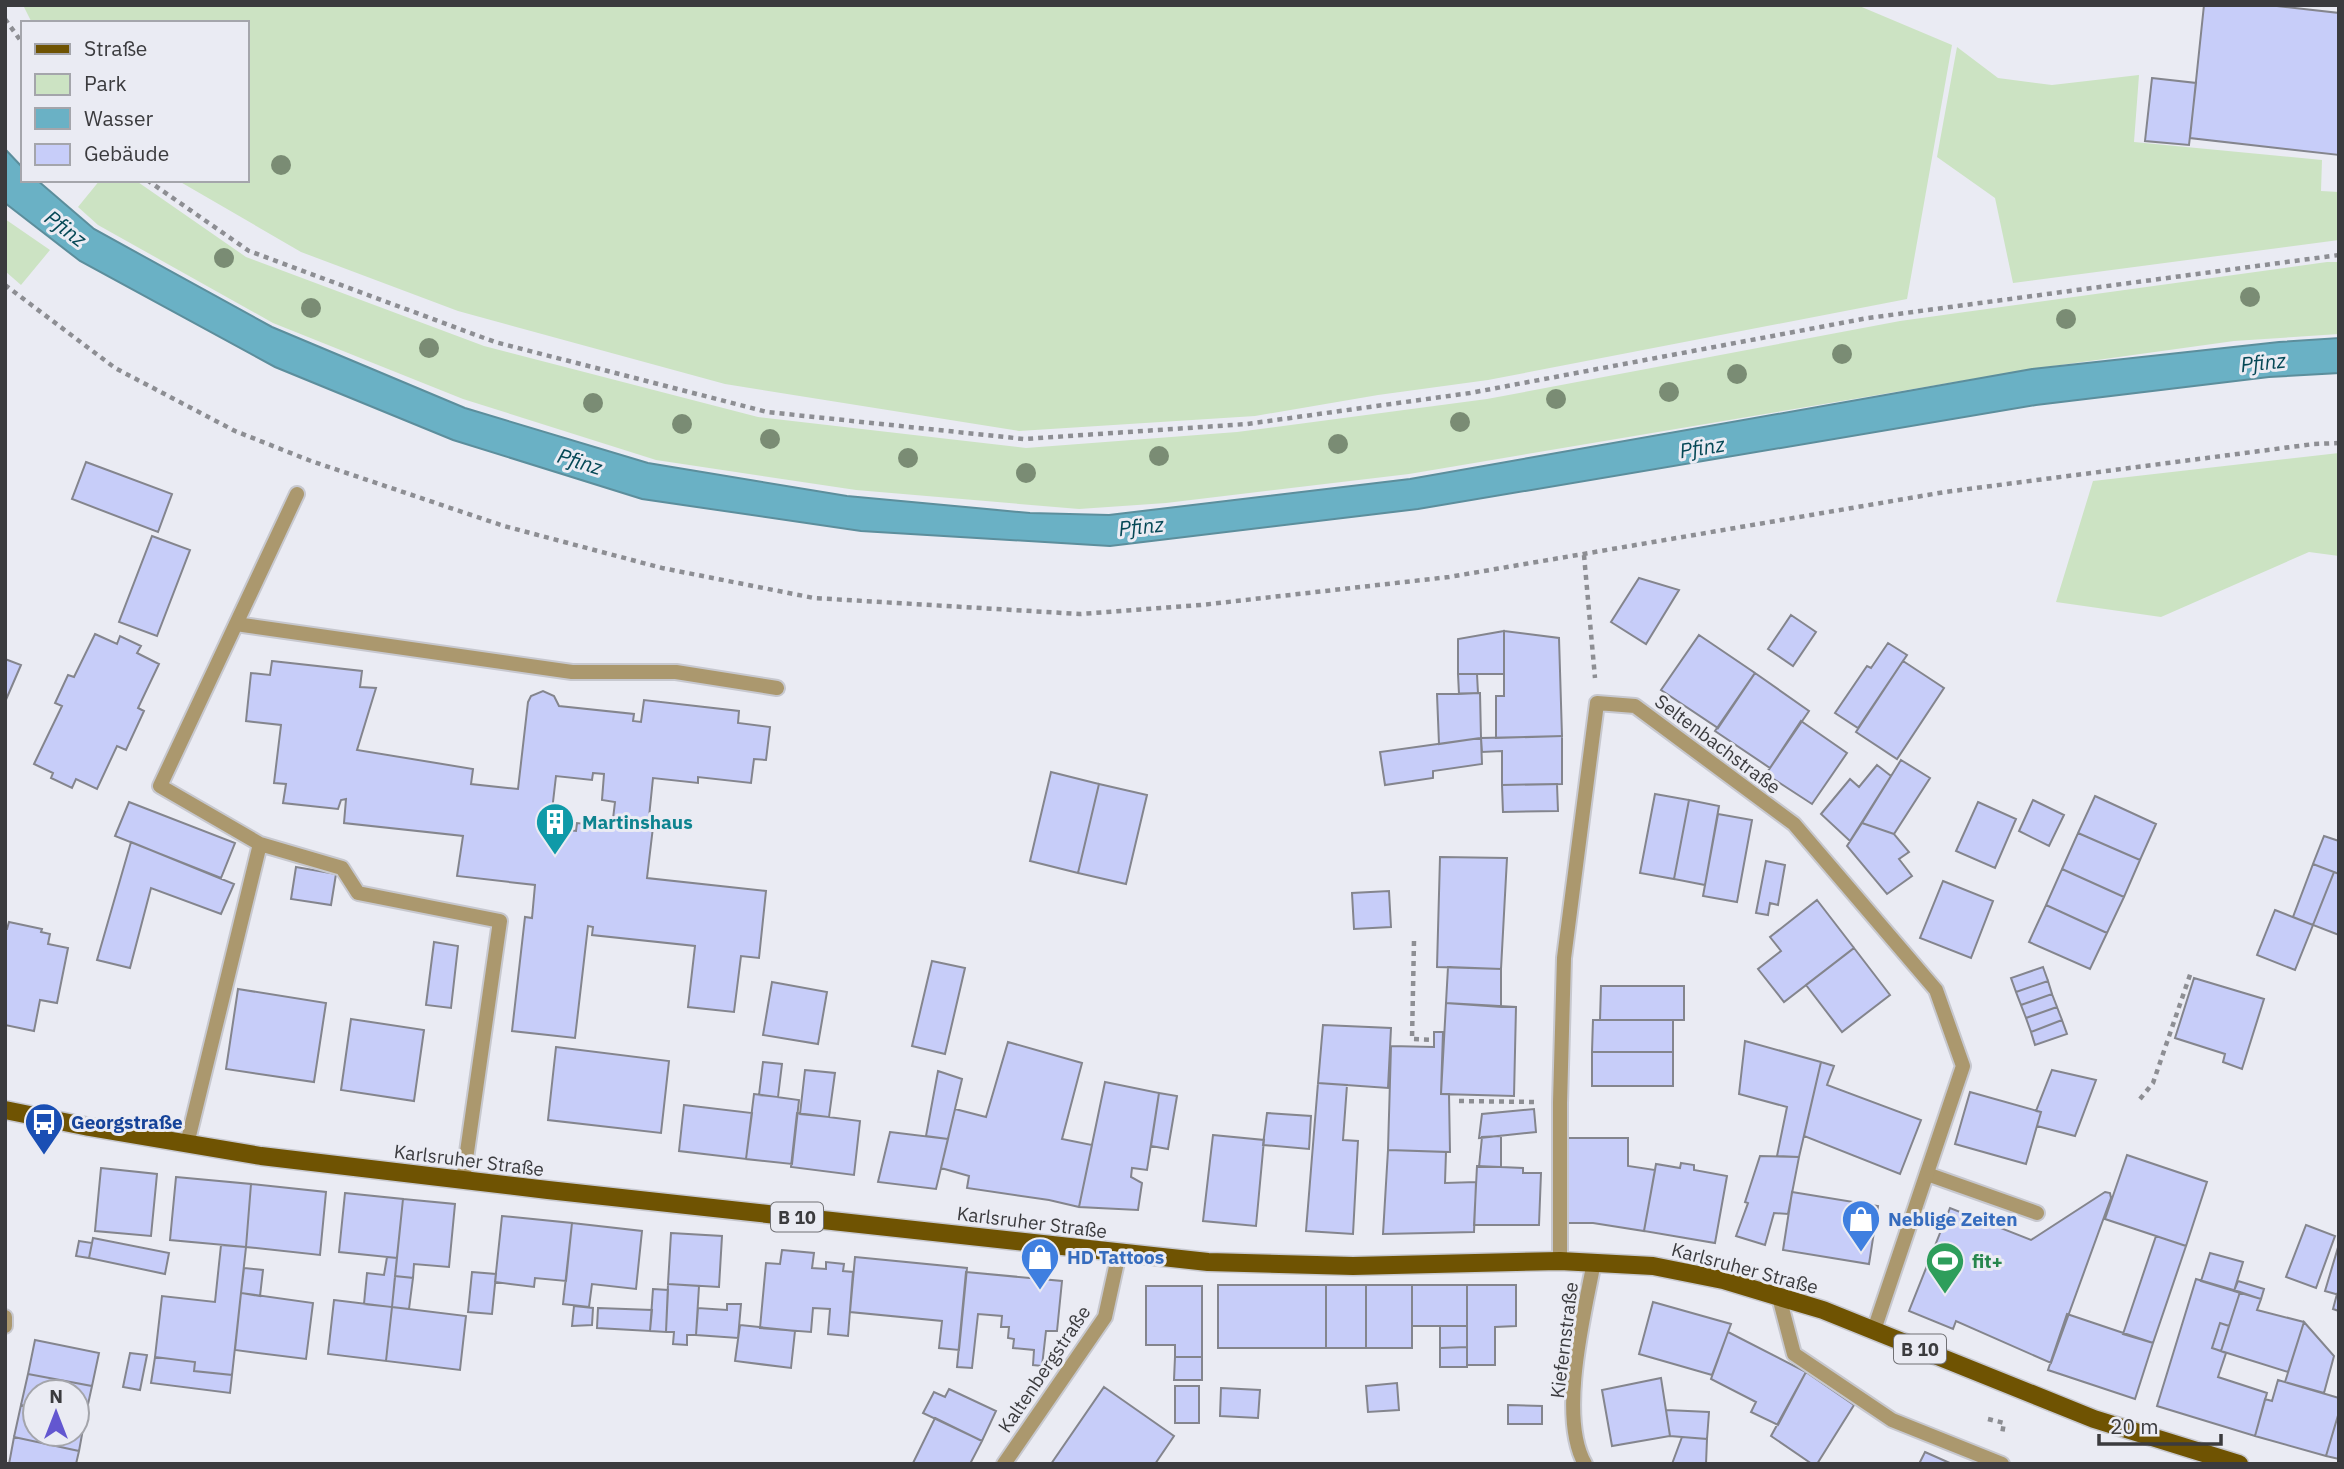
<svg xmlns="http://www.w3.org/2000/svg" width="2344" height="1469" font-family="'IBM Plex Sans',sans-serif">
  <rect width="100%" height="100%" fill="#eaebf3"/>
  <path fill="#cce3c3" d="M23 5H1857L1952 45 1907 299 1488 380 1378 395 1255 416 1019 431 725 384 458 311 301 252 177 180H247V23H32Z
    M1957 47 1998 78 2052 85 2139 75 2134 142 2322 160 2321 191 2339 192V240L2013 283 1995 198 1937 157Z
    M100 180H135L246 257 484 346 758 417 1026 448 1237 432 1487 399 1900 321 2327 262H2339V334L2234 341 2032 369 1409 474 1166 503 1079 509 856 490 656 460 463 399 273 323 98 225 78 207Z
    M5 219 50 250 21 285 5 271Z
    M2339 453V556L2309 552 2161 617 2056 602 2093 481Z"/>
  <path fill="#6ab1c5" stroke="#5c8e9c" stroke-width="2" d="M5 149 23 168V180H37L94 229 272 327 465 408 648 463 847 496 1030 513 1109 515 1410 479 2032 369 2279 342 2339 338V373L2269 377 2036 405 1418 509 1110 546 861 531 642 499 453 440 275 367 80 261 5 203Z"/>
  <path fill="#c7cdf9" stroke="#84858d" stroke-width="2" fill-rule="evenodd" d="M2204 5H2268L2339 13V155L2190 138Z
    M2152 78 2196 83 2189 145 2145 141Z
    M86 462 172 494 158 532 72 499Z
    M152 536 190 550 157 636 119 622Z
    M1639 578 1679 590 1646 644 1611 622Z
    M1791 615 1816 632 1793 666 1768 649Z
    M1504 631 1559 638 1562 736 1496 738V696H1504Z
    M1504 631V674H1458V639Z
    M95 634 117 644 120 636 141 646 137 653 159 664 138 708 144 711 126 750 117 746 97 789 76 779 72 788 51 778 53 773 34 764 62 706 55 703 68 675 74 677Z
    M1699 635 1755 673 1718 728 1661 690Z
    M1888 643 1907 655 1858 728 1835 713 1867 666 1871 668Z
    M5 659 21 665 5 702Z
    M272 661 362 671 360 687 376 688 357 750 473 769 471 784 518 789 528 702 531 696 543 691 554 696 559 706 634 714 633 721 641 722 644 700 739 711 738 723 770 727 766 760 754 759 751 783 698 777V783L653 778 648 827H653L647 878 766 891 759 958 741 956 734 1012 688 1007 695 946 592 935 593 927 588 926 575 1038 512 1031 525 917 532 918 535 885 457 876 463 836 344 823 346 799 341 800 338 809 283 803 286 784 274 783 281 725 246 721 251 673 270 675ZM593 773 604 774 602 800 615 802 612 827 577 823 576 831 550 828 556 776 592 780Z
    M1903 661 1944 688 1897 759 1856 732Z
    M1755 673 1809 711 1770 768 1715 731Z
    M1458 674H1477L1478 693 1459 694Z
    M1480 693 1481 738 1439 744 1437 694Z
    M1801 721 1847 753 1812 804 1766 774Z
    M1562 736V784L1502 785V751L1482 752 1481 738Z
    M1481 738 1482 764 1433 771V778L1385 785 1380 752Z
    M1901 760 1930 778 1894 834 1862 823Z
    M1877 765 1891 776 1850 841 1821 814 1850 779 1859 787Z
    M1051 772 1099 784 1078 873 1030 861Z
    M1099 784 1147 795 1126 884 1078 873Z
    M1557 784 1558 811 1503 812 1502 785Z
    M1655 794 1689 800 1674 879 1640 873Z
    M2095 796 2156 824 2140 860 2078 833Z
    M1689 800 1719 806 1705 885 1674 879Z
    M2033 800 2064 815 2049 846 2019 831Z
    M129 802 235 843 221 878 115 836Z
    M1978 802 2016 819 1995 868 1956 851Z
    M1718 814 1752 820 1737 902 1703 896Z
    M1862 823 1894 834 1909 852 1899 859 1912 876 1887 894 1847 846Z
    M2078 833 2140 860 2124 897 2062 869Z
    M2324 836 2339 841V874L2313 864Z
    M131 842 234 884 221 914 151 888 130 968 97 960Z
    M1440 857 1507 858 1501 969 1437 967Z
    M1766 861 1785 865 1778 905 1770 903 1768 915 1756 913Z
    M2313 864 2334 872 2313 925 2293 917Z
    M296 867 336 874 331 905 291 899Z
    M2062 869 2124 897 2107 933 2046 905Z
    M2334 872 2339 874V935L2313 925Z
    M1943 881 1993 901 1971 958 1920 938Z
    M1389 891 1391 927 1354 929 1352 893Z
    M1817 900 1854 948 1784 1002 1758 969 1781 951 1770 937Z
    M2046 905 2107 933 2090 969 2029 942Z
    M2275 910 2313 925 2295 970 2257 955Z
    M9 922 42 929 41 932 50 934 48 944 68 948 57 1003 40 1000 34 1031 5 1025V929H7Z
    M434 942 458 946 451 1008 426 1005Z
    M1854 948 1890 995 1842 1032 1806 985Z
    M932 961 965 968 945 1054 912 1046Z
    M1448 967 1501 969V1007L1446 1003Z
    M2043 967 2048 981 2016 992 2011 978Z
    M2194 978 2264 999 2242 1069 2223 1062 2225 1054 2175 1038Z
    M2048 981 2052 994 2021 1005 2016 992Z
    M772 982 827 992 818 1044 763 1035Z
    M1601 986H1684V1020H1600Z
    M238 989 326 1003 314 1082 226 1069Z
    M2052 994 2057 1007 2026 1018 2021 1005Z
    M1446 1003 1516 1007 1514 1096 1441 1094Z
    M2057 1007 2062 1020 2031 1032 2026 1018Z
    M351 1019 424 1030 414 1101 341 1090Z
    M1593 1020H1673V1052H1592Z
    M2062 1020 2067 1034 2035 1045 2031 1032Z
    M1323 1025 1391 1028 1388 1088 1318 1083Z
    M1434 1032H1443L1441 1094H1449L1450 1152 1388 1150 1391 1046 1434 1047Z
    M1745 1041 1821 1062 1799 1157 1777 1156 1787 1107 1739 1094Z
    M1008 1042 1082 1063 1062 1139 1092 1145 1079 1207 1049 1200 967 1188 969 1176 941 1168 955 1109 986 1117Z
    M556 1047 669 1061 661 1133 548 1120Z
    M1592 1052H1673V1086H1592Z
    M763 1062 782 1064 778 1097 759 1095Z
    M1821 1062 1834 1066 1827 1085 1921 1120 1900 1174 1804 1136Z
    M805 1070 835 1073 829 1117 800 1114Z
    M2052 1070 2096 1080 2075 1136 2037 1126 2041 1112 2036 1111Z
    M938 1071 962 1079 948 1139 926 1136Z
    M1105 1082 1159 1093 1147 1170 1132 1168 1131 1177 1142 1183 1138 1210 1079 1207Z
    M1318 1083 1347 1085 1343 1140 1358 1141 1353 1234 1306 1231Z
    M1970 1092 2041 1112 2026 1164 1955 1144Z
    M1159 1093 1177 1096 1168 1149 1151 1146Z
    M754 1094 799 1100 792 1164 746 1159Z
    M684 1105 752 1113 746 1159 679 1151Z
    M1534 1109 1536 1132 1479 1138 1482 1114Z
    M797 1113 860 1121 854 1175 791 1167Z
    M1267 1113 1311 1116 1309 1149 1263 1145Z
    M890 1132 948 1139 936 1189 878 1182Z
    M1213 1135 1264 1140 1256 1226 1203 1221Z
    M1501 1136V1167H1479L1482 1137Z
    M1568 1138H1628V1166L1655 1170 1644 1231 1593 1223H1566Z
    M1388 1150 1446 1152 1445 1183 1476 1182 1474 1232 1383 1234Z
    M2127 1155 2207 1182 2186 1246 2105 1219Z
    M1760 1156 1799 1157 1788 1214 1774 1213 1765 1245 1736 1236 1748 1203 1745 1202Z
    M1681 1163 1694 1165V1170L1727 1176 1715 1243 1644 1231 1656 1164 1680 1168Z
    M1477 1166 1523 1168V1173H1541L1539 1225H1474Z
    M101 1168 157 1174 151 1236 95 1231Z
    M176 1177 251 1184 246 1247 170 1240Z
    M251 1184 326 1192 320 1255 246 1247Z
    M1792 1192 1878 1206 1869 1264 1783 1250Z
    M2105 1192 2110 1193 2111 1198 2051 1363 1956 1321 1953 1329 1909 1311 1950 1208 2031 1240Z
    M345 1193 403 1199 397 1258 339 1252Z
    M403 1199 455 1204 449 1267 414 1264 413 1278 395 1276Z
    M502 1216 572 1223 566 1281 535 1278 534 1287 495 1282Z
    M572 1223 642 1231 636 1289 592 1284 589 1307 563 1304Z
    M2306 1225 2335 1236 2316 1288 2286 1277Z
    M671 1233 722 1236 719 1287 668 1284Z
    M2156 1236 2186 1246 2153 1343 2123 1334Z
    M93 1238 169 1253 165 1274 89 1258Z
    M79 1241 92 1243 89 1258 76 1256Z
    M2339 1244V1295L2325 1291Z
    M221 1245 246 1247 232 1375 194 1371 195 1362 155 1357 162 1296 215 1302Z
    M782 1250 814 1253 812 1268 826 1269V1262L844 1264 843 1271 853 1272 848 1336 828 1334 830 1309 813 1308 811 1332 760 1328 766 1263 780 1264Z
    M2210 1253 2243 1262 2234 1291 2201 1281Z
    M387 1257 397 1258 392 1307 364 1304 367 1273 384 1275Z
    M855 1257 967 1268 959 1350 939 1348 942 1321 850 1312Z
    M244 1268 263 1270 260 1296 241 1293Z
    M472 1272 496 1274 492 1314 468 1312Z
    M966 1272 1062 1281 1057 1331H1046L1042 1366 1033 1365 1034 1350 1013 1348 1014 1339 1008 1338 1009 1327H1001L1002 1316 978 1314 972 1368 957 1367Z
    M395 1276 413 1278 409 1309 392 1307Z
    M2196 1279 2240 1292 2229 1326 2220 1323 2212 1348 2226 1353 2218 1377 2267 1393 2255 1436 2157 1406Z
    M2238 1281 2264 1289 2261 1299 2234 1291Z
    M668 1284 699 1286 696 1335H687V1345L673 1344 674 1332H666Z
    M1218 1285H1326V1348H1218Z
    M1326 1285H1366V1348H1326Z
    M1366 1285H1412V1348H1366Z
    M1412 1285H1467V1326H1412Z
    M1467 1285H1516V1326L1495 1327V1365H1467Z
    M1146 1286H1202V1357H1175V1345H1146Z
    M653 1289 668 1290 666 1332 650 1331Z
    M2240 1292 2261 1299 2257 1310 2304 1322 2288 1372 2221 1351Z
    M241 1293 313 1303 306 1359 235 1350Z
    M2337 1294 2339 1295V1311L2333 1309Z
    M334 1300 392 1307 386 1361 328 1354Z
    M1653 1302 1731 1324 1712 1375 1639 1354Z
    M727 1304H741L738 1338 696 1335 698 1308 727 1310Z
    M574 1306 593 1308 592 1325 572 1326Z
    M392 1307 466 1316 460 1370 386 1361Z
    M598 1308 652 1310 650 1331 597 1328Z
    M2067 1314 2153 1343 2135 1399 2048 1370Z
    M2304 1322 2334 1356 2324 1393 2285 1382Z
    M2220 1323 2229 1326 2221 1351 2212 1348Z
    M740 1325 795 1331 791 1368 735 1361Z
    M1440 1326H1467V1347L1440 1348Z
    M1728 1332 1806 1372 1778 1425 1751 1412 1756 1402 1711 1379Z
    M35 1340 99 1353 92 1386 28 1374Z
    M1467 1347V1367H1440V1348Z
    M130 1353 147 1355 140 1390 123 1387Z
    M155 1357 195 1362 194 1371 232 1375 230 1393 151 1383Z
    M1175 1357H1202V1380H1174Z
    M1806 1372 1854 1405 1817 1464H1812L1771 1436Z
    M28 1374 92 1386 85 1418 77 1417V1392H35V1408L21 1405Z
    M1661 1378 1670 1436 1612 1446 1602 1390Z
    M2278 1380 2339 1398V1412L2326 1456 2255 1436 2265 1399 2272 1401Z
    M1397 1383 1399 1410 1368 1412 1366 1386Z
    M1175 1386H1199V1423H1175Z
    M1104 1387 1174 1436 1155 1464H1051Z
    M1221 1388 1260 1390 1258 1418 1220 1416Z
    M949 1389 996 1411 982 1441 923 1413 934 1392 945 1397Z
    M21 1405 35 1408V1434H77V1417L85 1418 79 1451 14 1437Z
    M1508 1405 1542 1406V1424H1508Z
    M1666 1410 1709 1412 1707 1439 1670 1436Z
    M2339 1412V1459L2326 1456Z
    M935 1418 982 1441 970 1464 913 1463Z
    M14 1437 79 1451 76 1464H9Z
    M1682 1437 1707 1439 1706 1464H1672Z
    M1925 1452 1952 1464H1919Z"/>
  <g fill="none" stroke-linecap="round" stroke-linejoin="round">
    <g stroke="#c7c8cf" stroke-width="18">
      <path id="lane" d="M297 494 160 786 260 844 342 868 358 893 500 921 463 1180
        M236 624 572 672H676L777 688
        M187 1144 260 844
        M1927 1174 2037 1213
        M1779 1297 1794 1354 1892 1420 2002 1464"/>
    </g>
    <g stroke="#c7c8cf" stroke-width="18">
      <path id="street" d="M1560 1261V1103L1564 958 1597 703 1635 706 1794 824 1936 990 1963 1066 1874 1330
        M5 1317V1326
        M1004 1464 1105 1317 1119 1253
        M1585 1464C1558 1417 1584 1314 1594 1262"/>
    </g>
    <g stroke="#c7c8cf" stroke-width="21">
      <path id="primary" d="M5 1110 89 1127 261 1156 548 1190 1208 1262 1353 1266 1560 1261 1653 1266 1723 1280 1823 1310 2094 1419 2239 1464"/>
    </g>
    <path stroke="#8d8e93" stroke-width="4.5" stroke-dasharray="5 5" stroke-linecap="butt" d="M5 19 23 44
      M147 180 249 251 495 342 767 412 1024 439 1247 424 1470 393 1868 318 2339 255
      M5 285 115 368 235 431 311 461 504 526 662 568 814 598 1080 614 1201 605 1449 577 1945 492 2314 444 2339 443
      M1584 555 1595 678
      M1414 941 1412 1039 1434 1040
      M2140 1099 2153 1083 2191 972
      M1459 1101 1535 1102
      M1988 1419 2004 1423 2002 1434"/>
    <use href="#lane" stroke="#ab986e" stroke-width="14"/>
    <use href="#street" stroke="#ab986e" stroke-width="14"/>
    <use href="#primary" stroke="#6f5302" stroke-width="18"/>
  </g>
  <g fill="#7a8c74">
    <circle cx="281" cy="165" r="10"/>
    <circle cx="224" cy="258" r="10"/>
    <circle cx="2250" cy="297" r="10"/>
    <circle cx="311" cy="308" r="10"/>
    <circle cx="2066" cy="319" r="10"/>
    <circle cx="429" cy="348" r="10"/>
    <circle cx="1842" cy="354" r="10"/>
    <circle cx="1737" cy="374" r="10"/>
    <circle cx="1669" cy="392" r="10"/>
    <circle cx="1556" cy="399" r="10"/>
    <circle cx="593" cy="403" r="10"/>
    <circle cx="1460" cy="422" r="10"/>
    <circle cx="682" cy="424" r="10"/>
    <circle cx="770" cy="439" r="10"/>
    <circle cx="1338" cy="444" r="10"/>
    <circle cx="1159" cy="456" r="10"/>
    <circle cx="908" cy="458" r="10"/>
    <circle cx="1026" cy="473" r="10"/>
  </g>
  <defs>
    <g id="building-pin" transform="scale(2.0125)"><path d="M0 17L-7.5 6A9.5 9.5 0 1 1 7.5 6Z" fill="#0f9aa8" stroke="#eaebf3"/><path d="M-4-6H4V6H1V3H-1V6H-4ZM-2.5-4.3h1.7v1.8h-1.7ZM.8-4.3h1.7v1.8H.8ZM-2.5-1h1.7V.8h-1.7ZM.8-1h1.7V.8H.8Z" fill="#fff"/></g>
    <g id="bus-pin" transform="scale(2.0125)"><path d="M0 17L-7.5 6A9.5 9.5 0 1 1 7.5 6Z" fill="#1a4fb4" stroke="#eaebf3"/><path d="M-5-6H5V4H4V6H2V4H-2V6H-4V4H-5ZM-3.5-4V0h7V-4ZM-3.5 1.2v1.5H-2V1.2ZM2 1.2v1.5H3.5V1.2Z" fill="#fff"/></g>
    <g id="shop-pin" transform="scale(2.0125)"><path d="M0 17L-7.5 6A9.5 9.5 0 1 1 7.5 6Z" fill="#3f7fe0" stroke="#eaebf3"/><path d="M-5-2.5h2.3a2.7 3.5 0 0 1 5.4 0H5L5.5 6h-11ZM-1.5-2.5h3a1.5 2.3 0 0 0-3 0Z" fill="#fff"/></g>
    <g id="stadium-pin" transform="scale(2.0125)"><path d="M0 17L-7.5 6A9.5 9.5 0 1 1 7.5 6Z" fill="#2e9e5b" stroke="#eaebf3"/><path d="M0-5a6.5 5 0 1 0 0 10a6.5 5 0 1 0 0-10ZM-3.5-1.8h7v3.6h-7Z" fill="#fff"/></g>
  </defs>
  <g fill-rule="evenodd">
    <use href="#building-pin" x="555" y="822"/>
    <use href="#bus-pin" x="44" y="1122"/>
    <use href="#shop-pin" x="1861" y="1219"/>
    <use href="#shop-pin" x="1040" y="1257"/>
    <use href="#stadium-pin" x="1945" y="1261"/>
  </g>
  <g text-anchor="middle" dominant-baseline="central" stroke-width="6" stroke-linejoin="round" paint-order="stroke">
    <g fill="#eaebf3" stroke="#707074" stroke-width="2">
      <rect x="771" y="1202.5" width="52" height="29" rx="5"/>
      <rect x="1894" y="1334.5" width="52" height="29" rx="5"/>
    </g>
    <g font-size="18" font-weight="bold" fill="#3b3b3e">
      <text x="797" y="1217">B 10</text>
      <text x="1920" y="1349">B 10</text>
    </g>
    <g font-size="19" fill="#3b3b3e" stroke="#eaebf3">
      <text transform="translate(1718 744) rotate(37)">Seltenbachstraße</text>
      <text transform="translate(469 1160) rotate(7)">Karlsruher Straße</text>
      <text transform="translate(1032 1222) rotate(7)">Karlsruher Straße</text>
      <text transform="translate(1745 1268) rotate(15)">Karlsruher Straße</text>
      <text transform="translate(1564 1340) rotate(-83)">Kiefernstraße</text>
      <text transform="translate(1044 1369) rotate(-56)">Kaltenbergstraße</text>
    </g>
    <g font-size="19" font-weight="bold" fill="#0d838f" stroke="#eaebf3" text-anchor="start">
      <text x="582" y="822">Martinshaus</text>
    </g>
    <g font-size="19" font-weight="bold" fill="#164399" stroke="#eaebf3" text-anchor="start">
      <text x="71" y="1122">Georgstraße</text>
    </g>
    <g font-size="19" font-weight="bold" fill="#366cbe" stroke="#eaebf3" text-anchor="start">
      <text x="1888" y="1219">Neblige Zeiten</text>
      <text x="1067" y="1257">HD Tattoos</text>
    </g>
    <g font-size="19" font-weight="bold" fill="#27864d" stroke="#eaebf3" text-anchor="start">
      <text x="1972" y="1261">fit+</text>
    </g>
    <g font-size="21" font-style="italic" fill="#054856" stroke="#eaebf3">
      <text transform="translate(66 228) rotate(37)">Pfinz</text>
      <text transform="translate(2263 362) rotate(-6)">Pfinz</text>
      <text transform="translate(1702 447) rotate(-9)">Pfinz</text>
      <text transform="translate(580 461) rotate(17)">Pfinz</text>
      <text transform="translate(1141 526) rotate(-6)">Pfinz</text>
    </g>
  </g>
  <rect width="2344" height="1469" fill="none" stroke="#3b3b3e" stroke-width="14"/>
  <rect x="21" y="21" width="228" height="161" fill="#eaebf3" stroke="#a4a5ab" stroke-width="2"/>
  <rect x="35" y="44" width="35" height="10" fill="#6f5302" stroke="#a4a5ab" stroke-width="2"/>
  <text x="84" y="56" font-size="21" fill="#3b3b3e">Straße</text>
  <rect x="35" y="74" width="35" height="21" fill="#cce3c3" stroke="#a4a5ab" stroke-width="2"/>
  <text x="84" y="91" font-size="21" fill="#3b3b3e">Park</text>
  <rect x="35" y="108" width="35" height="21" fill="#6ab1c5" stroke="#a4a5ab" stroke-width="2"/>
  <text x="84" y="126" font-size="21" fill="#3b3b3e">Wasser</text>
  <rect x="35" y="144" width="35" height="21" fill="#c7cdf9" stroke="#a4a5ab" stroke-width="2"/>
  <text x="84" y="161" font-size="21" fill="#3b3b3e">Gebäude</text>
  <g transform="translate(56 1413)"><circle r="33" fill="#eaebf3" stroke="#a4a5ab" stroke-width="2"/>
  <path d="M0-5L12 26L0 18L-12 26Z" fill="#6357d0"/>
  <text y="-10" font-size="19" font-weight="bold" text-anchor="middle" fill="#3b3b3e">N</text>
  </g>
  <path d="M2099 1434v10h122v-10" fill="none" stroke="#3b3b3e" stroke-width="3.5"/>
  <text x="2110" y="1434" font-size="21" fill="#3b3b3e" stroke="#eaebf3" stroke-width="5" paint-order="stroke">20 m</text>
</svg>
